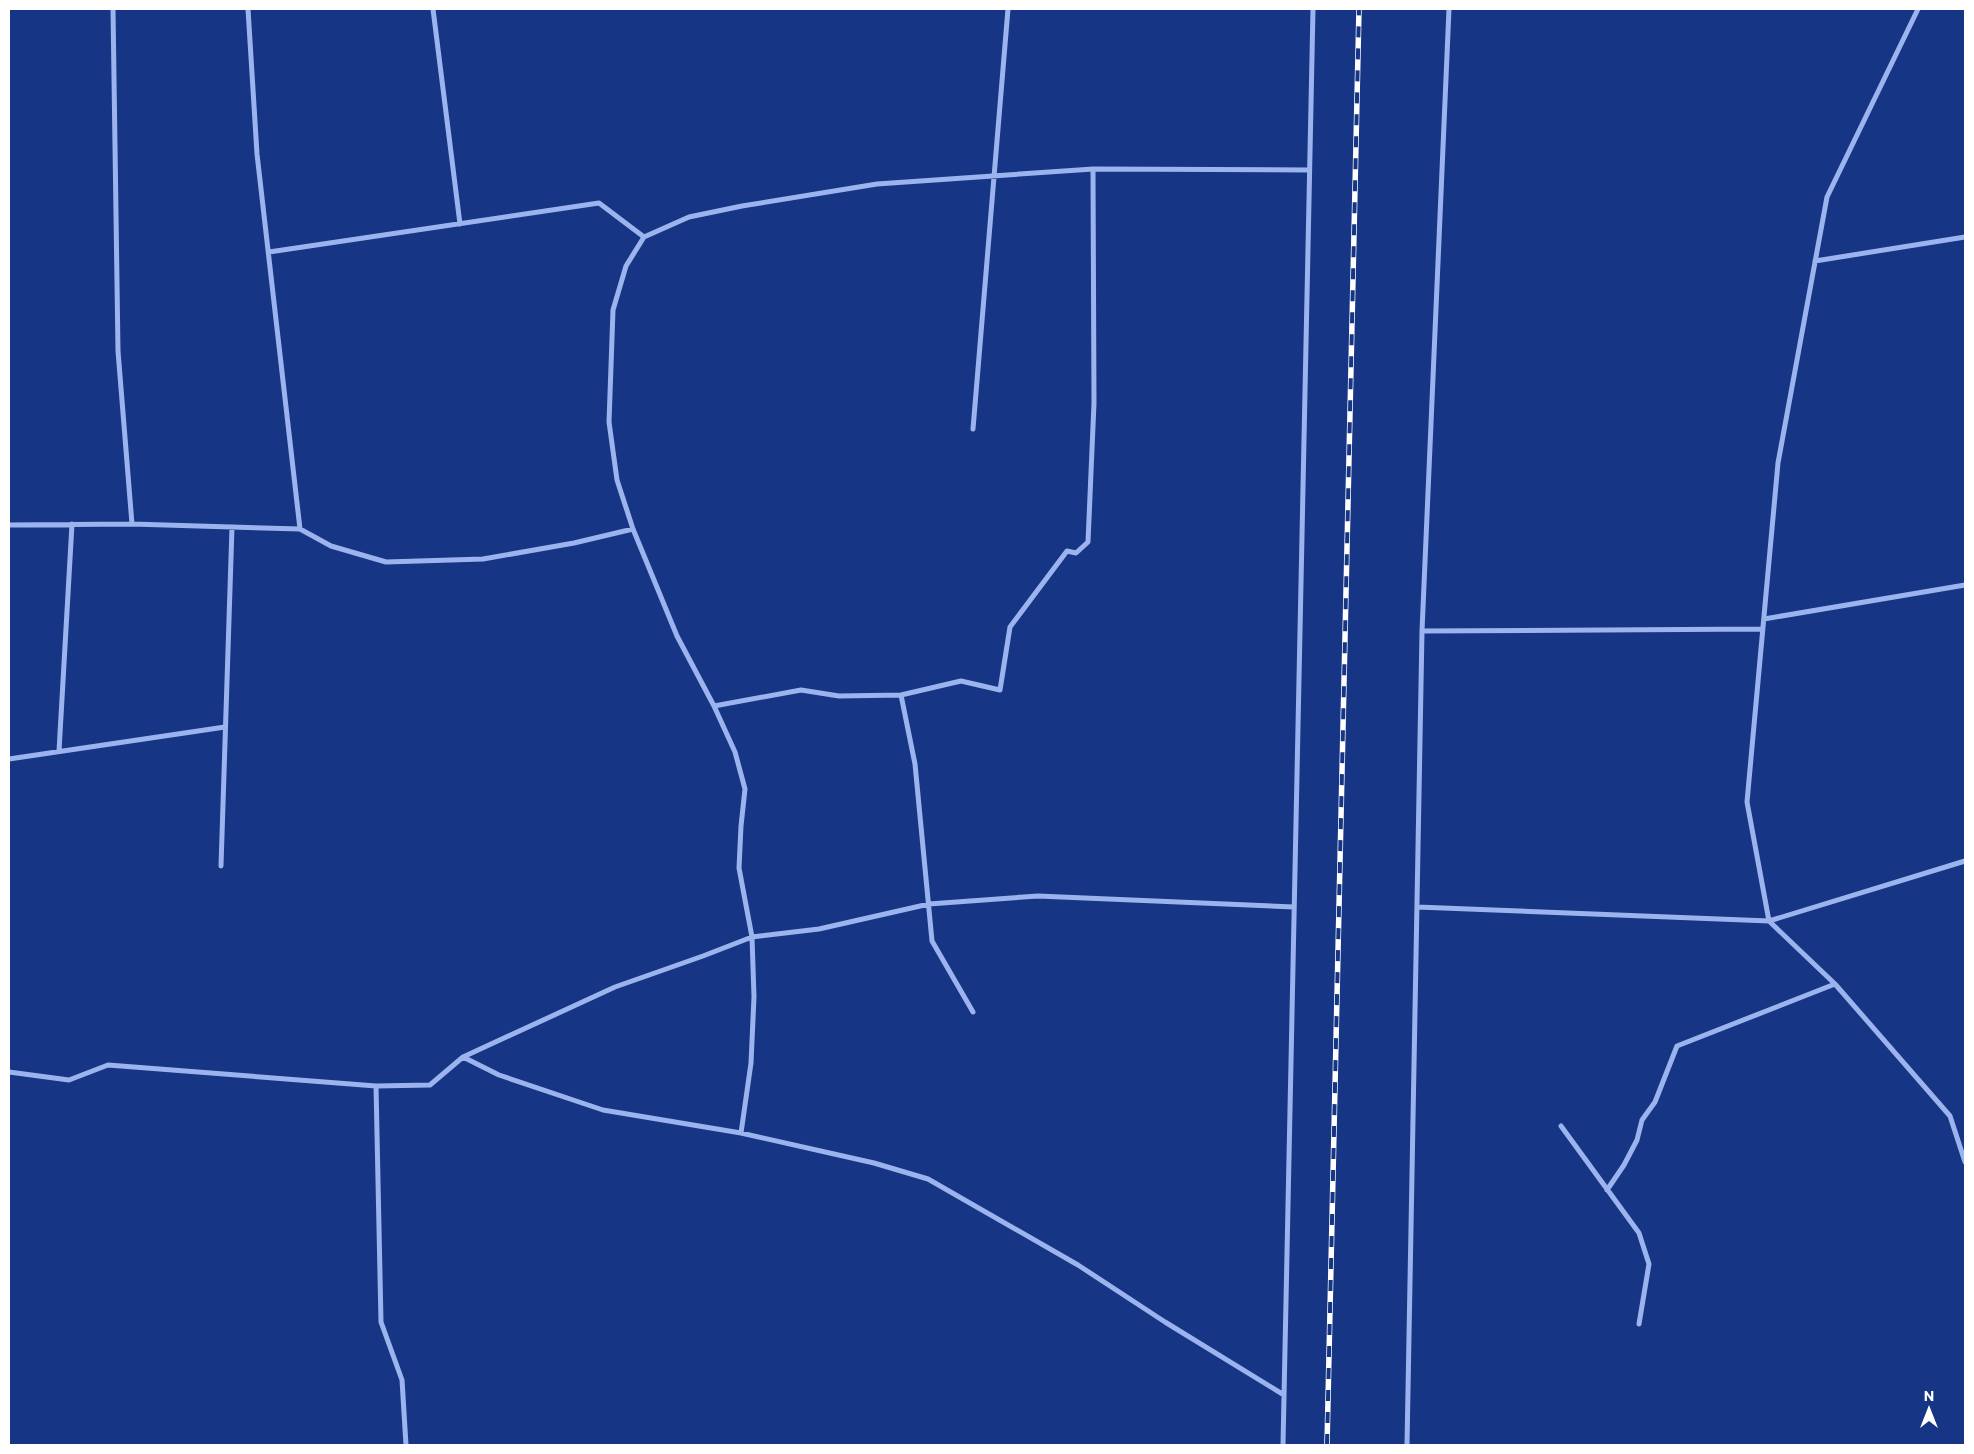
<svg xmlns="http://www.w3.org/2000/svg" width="1974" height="1454" font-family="Commissioner,sans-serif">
  <rect width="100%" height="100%" fill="#173585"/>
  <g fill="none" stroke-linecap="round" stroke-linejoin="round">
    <path stroke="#9cb4ed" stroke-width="5" d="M113 9 118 351 132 524
      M248 9 257 154 300 529
      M433 9 460 224
      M1918 9 1827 197 1778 463 1747 802 1769 921 1835 984 1950 1116 1965 1162
      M269 252 599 203 644 237
      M1815 261 1965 237
      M973 429 1008 9
      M9 525 132 524 300 529 331 546 386 562 483 559 574 543 633 529
      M1764 619 1965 585
      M1422 631 1763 629
      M901 695 915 764 932 941 973 1012
      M714 706 801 690 839 696 901 695 961 681 1000 690 1010 627 1067 551 1076 553 1088 542 1094 403 1093 169
      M59 751 72 524
      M9 759 225 727
      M221 866 232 527
      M1417 907 1769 921 1965 861
      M463 1057 499 1075 603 1110 741 1133 874 1163 928 1179 1078 1265 1165 1322 1284 1395
      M9 1072 69 1080 108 1065 376 1086 430 1085 463 1057 615 987 703 956 752 937 819 929 929 904 1038 896 1294 907
      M376 1086 381 1322 402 1380 406 1445
      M1561 1126 1639 1233 1649 1264 1639 1324
      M741 1133 751 1063 754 997 752 937 739 868 741 826 745 789 735 752 714 706 677 636 633 529 617 480 609 422 613 310 626 266 644 237 689 217 742 206 877 184 1093 169 1309 170
      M1607 1190 1624 1165 1637 1140 1642 1120 1655 1102 1677 1046 1835 984
      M1283 1445 1313 9
      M1407 1445 1422 631 1449 9"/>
    <g stroke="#fff" stroke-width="5.5">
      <path id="rail" d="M1327 1445 1359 9"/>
    </g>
    <use href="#rail" stroke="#173585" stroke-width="4" stroke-dasharray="11" stroke-linecap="butt"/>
  </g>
  <rect width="1974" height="1454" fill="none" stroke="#ffffff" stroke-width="20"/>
  <g transform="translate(1929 1409)" stroke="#173585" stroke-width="4" paint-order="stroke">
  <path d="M0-4L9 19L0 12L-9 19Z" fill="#ffffff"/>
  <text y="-8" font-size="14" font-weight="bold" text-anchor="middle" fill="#ffffff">N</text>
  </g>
</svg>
